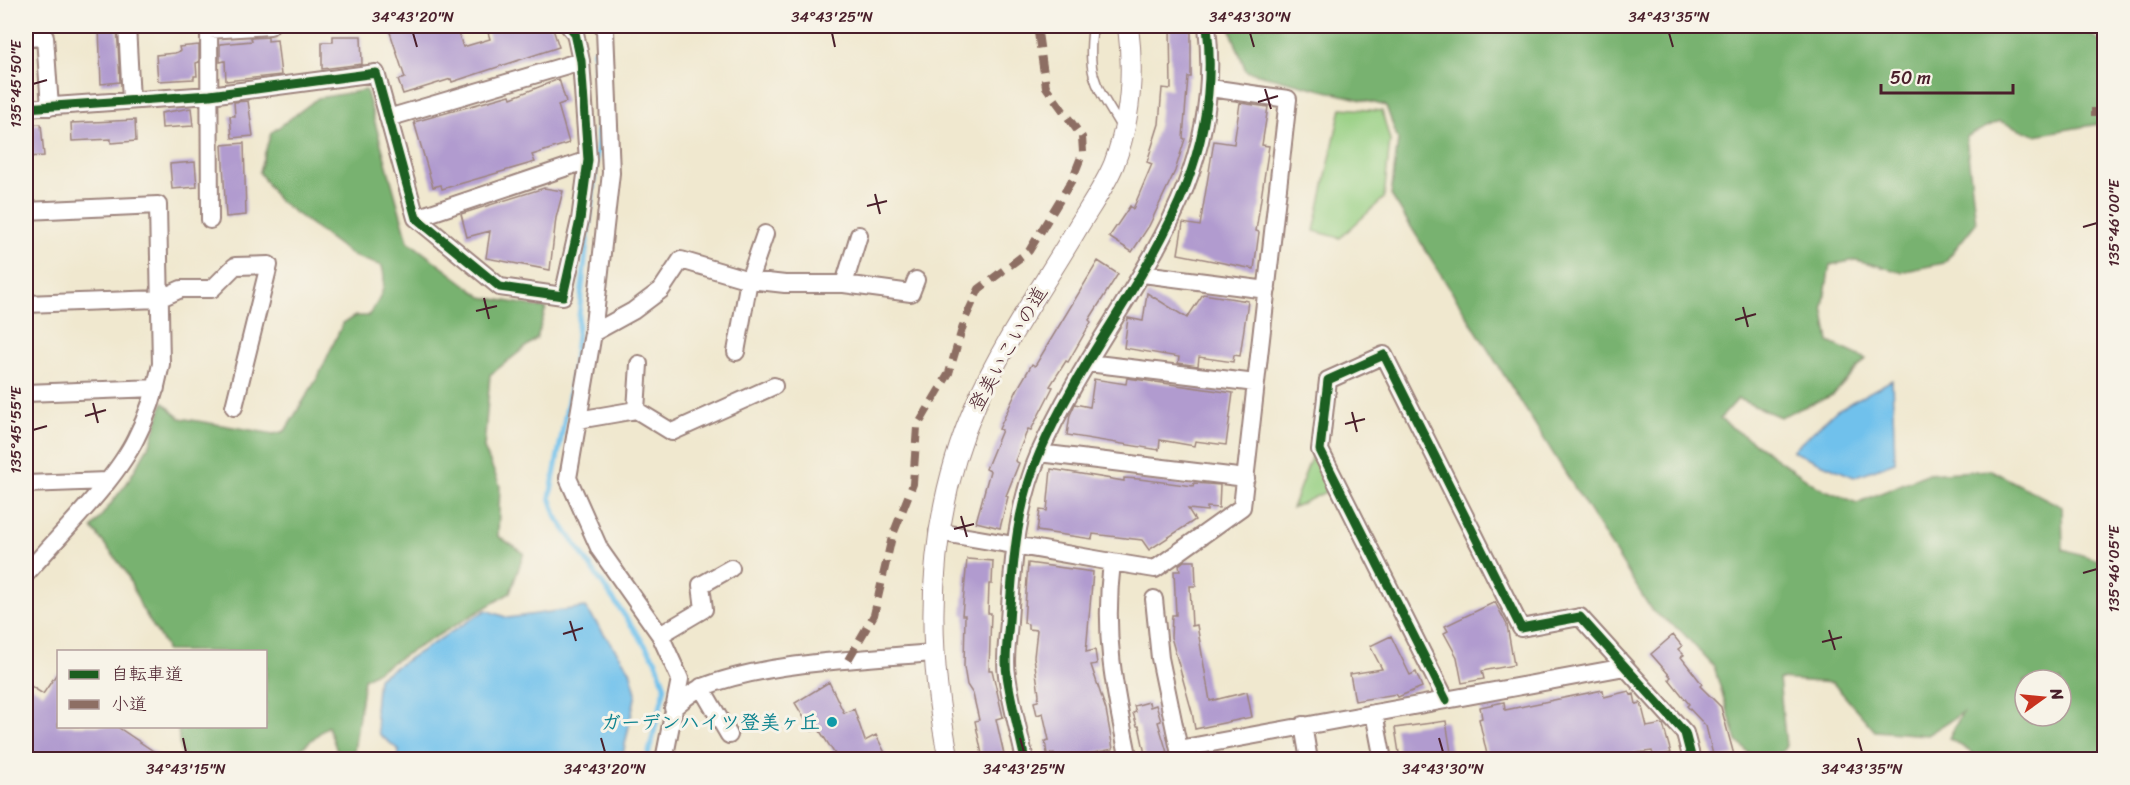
<svg xmlns="http://www.w3.org/2000/svg" width="2130" height="785" font-family="Sriracha,'Klee One',sans-serif">
  <rect width="100%" height="100%" fill="#f7f3e8"/>
  <filter id="ink" filterUnits="userSpaceOnUse"><feTurbulence type="fractalNoise" baseFrequency=".0167" numOctaves="2"/><feDisplacementMap in="SourceGraphic" scale="12" xChannelSelector="R" yChannelSelector="G"/><feConvolveMatrix kernelMatrix="1 2 1 2 8 2 1 2 1" color-interpolation-filters="sRGB"/></filter>
  <filter id="wash" filterUnits="userSpaceOnUse"><feTurbulence type="fractalNoise" baseFrequency=".008" numOctaves="4" result="noise"/><feDisplacementMap in="SourceGraphic" scale="24" xChannelSelector="R" yChannelSelector="G"/><feGaussianBlur stdDeviation="1.35" result="paint"/><feColorMatrix in="noise" values="0 0 0 0 0 0 0 0 0 0 0 0 0 0 0 0 0 1.4 0 .05"/><feComposite in="paint" operator="in"/></filter>
  <g filter="url(#wash)">
    <rect width="100%" height="100%" fill="#f0e8cf"/>
    <path fill="#96cf82" stroke="#707756" stroke-width="1.5" d="M1341 108 1382 111 1390 141 1384 198 1340 238 1314 231Z
      M1314 450 1332 489 1292 508Z"/>
    <path fill="#78b270" stroke="#61684e" stroke-width="1.5" fill-rule="evenodd" d="M1229 26H2079L2104 45V123L2035 135 1999 121 1966 137 1976 223 1944 263 1901 272 1856 260 1830 265 1823 307 1829 342 1866 359 1833 395 1780 417 1738 399 1720 419 1818 487 1857 503 1926 474 1991 470 2062 507 2063 549 2104 562V759H1981L1949 738 1962 713 1927 735 1875 731 1833 683 1779 679 1786 746 1777 759H1754L1737 741 1714 667 1681 631 1652 611 1391 195 1398 140 1386 106 1246 71ZM2025 680H2061V716H2025Z
      M366 90 408 241 482 297 546 308 537 338 490 375 484 448 500 486 498 536 524 553 510 593 364 679 353 759H340L328 726 289 759H186L180 750 178 727 266 726V652L166 651 165 645 142 609 126 572 92 528 127 483 151 442 163 402 180 418 274 434 285 431 318 377 343 323 355 316H368C380 300 388 287 382 266L353 256 278 200 259 172 271 133 318 98Z"/>
    <path fill="#70c1ec" stroke="#5d708c" stroke-width="1.5" d="M1892 380 1895 462 1854 477 1792 451 1837 410Z
      M585 607 630 670 636 693 622 759H398L399 750 379 734 375 710 378 678 486 610 508 618Z"/>
    <g fill="none" stroke-linecap="round" stroke-linejoin="round">
      <path stroke="#70c1ec" stroke-width="5" d="M594 51 598 94V142L572 380 550 497 557 518 656 661 665 687 647 760"/>
    </g>
    <g id="blocks">
      <path fill="#b19bcf" d="M99 26H117L120 82 101 84Z
        M388 26H456L463 47 490 39 486 26H552L559 47 452 82 451 79 403 94 398 80 405 78Z
        M1170 26H1191V77H1188L1183 138 1185 139 1175 171 1149 226 1132 252 1109 237 1130 206 1133 209 1152 164 1147 162 1159 124 1162 88 1171 89Z
        M333 36H361L362 64 322 69V42H333Z
        M268 37V41L277 40 281 75 226 81 225 61 220 62V44L252 41 251 38Z
        M199 45V62L196 63 197 76H194V79L158 81 156 55 175 53 180 51 179 47Z
        M559 79 566 102 558 105 569 143 532 155 535 162 442 189 441 185 433 187 414 122 510 95 511 98Z
        M248 101 253 136 232 138 230 116H235L234 102Z
        M1240 103 1268 107 1262 145 1269 146 1256 231 1259 232 1254 269 1178 254 1183 223 1200 226 1214 141 1234 144Z
        M191 108 193 126 162 128 161 113Z
        M135 120 136 141 111 143V139L72 141 71 123Z
        M41 124 44 156 26 157V125Z
        M244 143 246 215 226 217 222 145Z
        M195 162 197 187 172 189 170 164Z
        M544 188 563 191 556 218 550 270 486 258 490 231 467 237 461 214Z
        M1098 261 1118 274 1089 320 1091 322 1068 362 1066 361 1050 386 1053 387 1031 430 1028 429 1015 461 1019 463 1006 496 1008 497 1000 528 976 522 990 471 986 469 1002 430 999 429 1018 388 1032 364 1035 366Z
        M1147 293 1187 318 1203 294 1248 301 1240 356 1234 355 1233 362 1199 357 1198 366 1178 363 1179 357 1124 348 1128 318 1143 321Z
        M1127 378 1233 393 1226 445 1195 441 1194 446 1160 440 1159 450 1067 435 1070 415 1075 404 1090 407 1094 379 1126 384Z
        M1051 469 1124 481V478L1139 479 1193 486 1194 483 1220 485 1219 508 1207 507V511L1188 509 1195 520 1149 550 1142 540 1093 534 1092 539 1037 531 1040 510 1047 511Z
        M967 559 993 561 992 584H989L988 613H991L989 670H992L1003 717 996 719 1005 759H983L975 721 979 720 973 694 967 685 964 667 965 615H962Z
        M1184 561H1195L1196 586H1190L1192 626 1197 625 1210 701 1247 692 1252 717 1195 729 1192 712 1171 637 1172 615H1176L1174 571H1180L1179 565Z
        M1028 563 1093 572 1086 652 1095 650 1097 664 1091 665 1106 710 1113 749 1064 759H1055L1054 753 1047 754 1045 741 1049 740 1043 713 1037 715 1034 702 1038 701 1039 695 1034 657 1037 630 1028 629V624L1024 623Z
        M1495 602 1507 625 1514 665 1482 671 1484 679 1462 683 1457 657 1444 633 1448 631 1445 626Z
        M1673 635 1682 646 1678 649 1684 655 1681 657 1702 684 1700 686 1721 707 1734 755 1714 759 1706 726 1687 706 1689 704 1669 679 1671 677 1651 654Z
        M1391 636 1410 675 1416 672 1422 687 1398 697 1396 694 1355 701 1350 674 1382 669 1370 646Z
        M58 672V726H116L165 759H26V683L43 694Z
        M829 682 844 713 854 709 865 741 876 735 888 759H838L818 728 812 731 795 703Z
        M1603 690 1604 697 1629 691 1631 695 1634 694 1636 704 1641 703 1647 727 1663 724 1671 753 1654 757 1652 751 1590 759H1488L1479 719 1482 718 1480 707 1504 702 1505 710Z
        M1149 702 1150 707 1156 705 1161 721 1158 722 1169 759H1146L1139 726H1137L1133 713 1136 712 1134 706Z
        M1446 721 1452 759H1400L1395 728Z"/>
    </g>
  </g>
  <g filter="url(#ink)">
    <use href="#blocks" fill-opacity="0" stroke="#9d847d" stroke-width="1.5"/>
    <g fill="none" stroke-linecap="round" stroke-linejoin="round">
      <g stroke="#9d847d" stroke-width="11">
        <path id="service" d="M1093 26C1086 78 1097 86 1122 129"/>
      </g>
      <g stroke="#9d847d" stroke-width="20">
        <path id="minor" d="M127 26 131 100
          M209 26 210 220
          M602 26 605 30 611 173 593 333 568 478 600 550 660 635 680 679 664 760
          M209 30 270 26
          M26 38 45 37 50 107
          M26 108 210 95 376 73 416 218 500 287 563 296 580 220 588 160 581 61 575 33 569 26
          M388 118 581 61
          M26 211 158 205 161 364C156 390 148 415 136 438 115 482 58 536 26 574
          M416 218 588 160
          M1143 274 1267 290
          M844 284 911 293 916 280
          M26 304 159 299 181 289H212L235 266 269 265 234 407
          M593 333 633 311 661 290 681 260 749 280 785 284H844L859 235
          M736 352 749 280 765 234
          M1088 363 1256 383
          M26 393 156 388
          M636 410 639 364
          M578 420 636 410 672 432 774 386
          M1039 453 1246 478
          M26 484 107 481
          M938 532 1112 562C1103 635 1114 688 1129 760
          M1112 562 1155 569 1242 507 1288 99 1210 88
          M1154 599 1160 658 1181 759
          M660 635 704 609 701 585 731 568
          M701 687 729 735
          M1446 700 1320 450 1328 380 1384 355 1521 628 1580 617 1685 733 1692 760
          M673 708C682 701 692 691 703 687 767 662 863 659 933 653
          M1374 713 1383 760
          M1303 725 1309 760
          M1179 749 1625 667
          M1025 760C1019 732 1011 703 1007 675 1004 658 1008 638 1009 621 1013 563 1016 506 1040 452 1104 305 1228 202 1207 26"/>
      </g>
      <g stroke="#9d847d" stroke-width="22">
        <path id="tertiary" d="M949 760C924 639 926 518 976 404 1003 342 1044 285 1078 227 1090 207 1105 186 1114 164 1131 119 1134 73 1128 26"/>
      </g>
      <use href="#service" stroke="#fff" stroke-width="8"/>
      <use href="#minor" stroke="#fff" stroke-width="16"/>
      <use href="#tertiary" stroke="#fff" stroke-width="20"/>
      <path stroke="#8d6e63" stroke-width="8" stroke-dasharray="15 8" stroke-linecap="butt" d="M2091 112H2104
        M848 660 874 615 892 537 913 484 917 427 949 373 965 319 979 289 1029 251 1072 180 1083 152 1082 137 1046 87 1037 26"/>
      <g stroke="#f7f3e8" stroke-width="13">
        <path id="cycleway" d="M26 108 210 95 376 73 416 218 500 287 563 296 580 220 588 160 581 61 575 33 569 26
          M1446 700 1320 450 1328 380 1384 355 1521 628 1580 617 1685 733 1692 760
          M1025 760C1019 732 1011 703 1007 675 1004 658 1008 638 1009 621 1013 563 1016 506 1040 452 1104 305 1228 202 1207 26"/>
      </g>
      <use href="#cycleway" stroke="#1b5e20" stroke-width="9"/>
    </g>
  </g>
  <path fill="none" stroke="#4a1f2b" stroke-width="2" d="M413 33 417 47M832 33 835 47M1250 33 1254 47M1669 33 1673 47M33 84 47 80M1265 89 1271 109M1258 102 1278 96M875 194 880 214M867 206 887 201M2083 227 2097 223M484 298 489 319M1743 307 1748 327M476 311 497 306M1735 320 1756 314M93 403 98 423M1352 412 1357 432M85 416 106 410M1345 424 1365 419M33 430 47 426M961 516 967 537M954 529 974 524M2083 573 2097 569M570 621 576 641M1829 630 1835 650M563 634 583 628M1822 642 1842 637M183 738 186 752M601 738 605 752M1020 738 1024 752M1439 738 1443 752M1858 738 1862 752"/>
  <circle fill="#0f9aa8" stroke="#f7f3e8" stroke-width="2" cx="832" cy="722" r="6"/>
  <g text-anchor="middle" dominant-baseline="central" stroke-width="6" stroke-linejoin="round" paint-order="stroke">
    <g font-size="20" fill="#4a1f2b" stroke="#f7f3e8">
      <text transform="translate(1008 349) rotate(-61)">登美いこいの道</text>
    </g>
    <g font-size="20" font-weight="bold" fill="#0d838f" stroke="#f7f3e8" text-anchor="end">
      <text x="820" y="722">ガーデンハイツ登美ヶ丘</text>
    </g>
  </g>
  <rect width="2130" height="785" fill="none" stroke="#f7f3e8" stroke-width="66"/>
  <rect x="57" y="650" width="210" height="78" fill="#f7f3e8" stroke="#b29e9c" stroke-width="1.5"/>
  <rect x="69" y="670" width="30" height="9" fill="#1b5e20" stroke="#b29e9c" stroke-width="1.5"/>
  <text x="111" y="680" font-size="18" fill="#4a1f2b">自転車道</text>
  <rect x="69" y="700" width="30" height="9" fill="#8d6e63" stroke="#b29e9c" stroke-width="1.5"/>
  <text x="111" y="710" font-size="18" fill="#4a1f2b">小道</text>
  <g transform="translate(2043 698) rotate(75)"><circle r="28" fill="#f7f3e8" stroke="#b29e9c" stroke-width="1.5"/>
  <path d="M0-4.5L10 22L0 15L-10 22Z" fill="#c8321e"/>
  <text y="-9" font-size="16" font-weight="bold" text-anchor="middle" fill="#4a1f2b">N</text>
  </g>
  <path d="M1881 84v9h132v-9" fill="none" stroke="#4a1f2b" stroke-width="3"/>
  <text x="1890" y="84" font-size="18" fill="#4a1f2b" stroke="#f7f3e8" stroke-width="4.5" paint-order="stroke">50 m</text>
  <rect x="33" y="33" width="2064" height="719" fill="none" stroke="#4a1f2b" stroke-width="2"/>
  <g font-size="15" text-anchor="middle" fill="#4a1f2b">
    <text x="413" y="22">34°43'20"N</text>
    <text x="832" y="22">34°43'25"N</text>
    <text x="1250" y="22">34°43'30"N</text>
    <text x="1669" y="22">34°43'35"N</text>
    <text transform="translate(16 84) rotate(-90)" y="5">135°45'50"E</text>
    <text transform="translate(2114 223) rotate(-90)" y="5">135°46'00"E</text>
    <text transform="translate(16 430) rotate(-90)" y="5">135°45'55"E</text>
    <text transform="translate(2114 569) rotate(-90)" y="5">135°46'05"E</text>
    <text x="186" y="774">34°43'15"N</text>
    <text x="605" y="774">34°43'20"N</text>
    <text x="1024" y="774">34°43'25"N</text>
    <text x="1443" y="774">34°43'30"N</text>
    <text x="1862" y="774">34°43'35"N</text>
  </g>
</svg>
